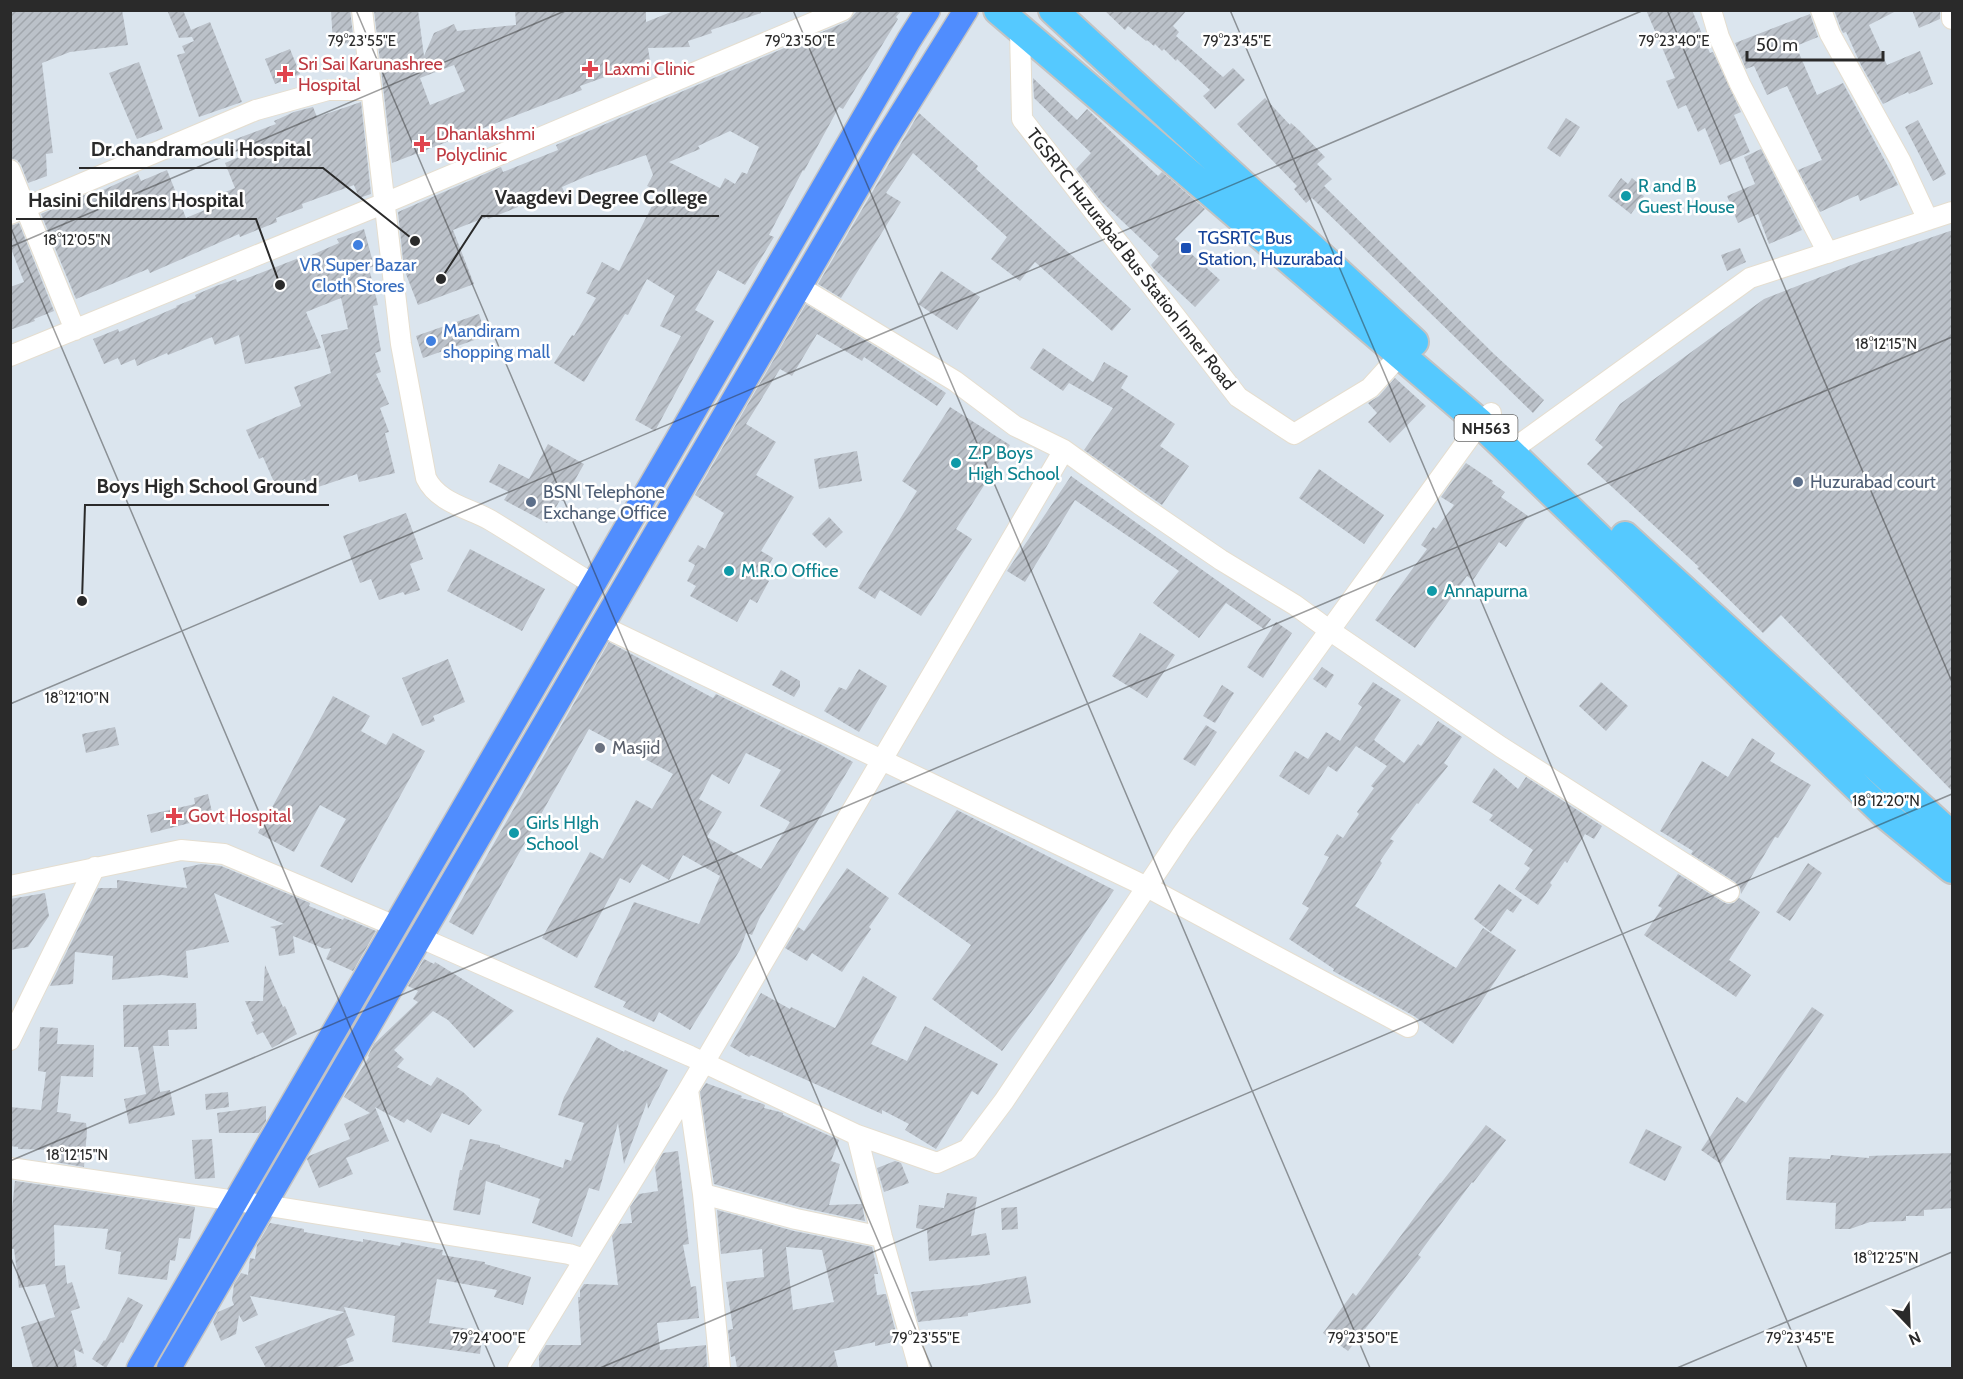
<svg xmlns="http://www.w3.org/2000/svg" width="1963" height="1379" font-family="Cabin,sans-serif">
  <defs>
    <pattern id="building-hatch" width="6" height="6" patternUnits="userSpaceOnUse" patternTransform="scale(1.5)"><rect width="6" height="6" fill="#bbc1c9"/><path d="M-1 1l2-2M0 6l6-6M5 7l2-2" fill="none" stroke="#a1a6ad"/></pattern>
  </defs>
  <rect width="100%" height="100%" fill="#dbe5ee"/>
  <path fill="url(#building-hatch)" fill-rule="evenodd" d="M10 10H122L128 45 70 52 42 63 53 153 46 154 47 176 28 183 21 165 17 160 10 158Z
    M167 10H183L191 30 210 22 242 102 199 117 177 55 185 53 182 46 194 41 192 37 179 38Z
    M331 10H350L354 43 333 44Z
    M374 10H418L424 56 434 33 454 24 457 31 516 25 515 10H646V22L676 10H760L761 13 711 30 712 33 688 41 690 47 648 48 650 61 637 63 638 65 580 86 582 90 392 163ZM454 65 465 91 430 105 420 78Z
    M858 10H902L896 17 898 19 843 109 839 107 804 171 803 170 769 235 774 237 745 285 718 270 695 310 714 321 655 431 635 420 681 336 660 326 675 296 647 279 628 315 625 314 584 382 554 363 572 335 574 336 596 298 586 293 602 262 619 271 659 192 647 186 653 175 646 155 587 176 562 187 565 194 550 199 546 188 514 199 518 207 488 219 487 217 453 230 474 284 418 305 404 269 398 212 501 167 503 172 558 150 556 145 848 21ZM730 131 759 147 747 174 742 172 735 184 725 178 720 188 669 162 700 149 698 146Z
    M1104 10H1187L1173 26 1179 32 1176 36 1223 77 1233 68 1245 80 1215 109 1203 96 1210 90 1177 59 1176 61 1164 49 1162 51 1155 44 1154 46 1147 40 1146 41 1128 26 1125 30Z
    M1646 10H1692L1710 53 1713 52 1741 112 1734 115 1750 152 1720 165 1705 128 1698 132 1686 105 1678 109 1666 81 1675 78Z
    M1834 10H1898L1869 25 1887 65 1920 51 1933 84 1909 94 1908 92 1883 104 1861 65 1846 32 1843 33 1841 29Z
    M1912 10H1940V19L1919 28Z
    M1810 14 1818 37 1796 46 1817 95 1843 83 1898 185 1860 201 1858 195 1820 212 1798 170 1822 160 1787 86 1767 95 1754 66 1746 69 1735 43Z
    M290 49 300 74 275 84 265 59Z
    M139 62 163 129 137 139 109 73Z
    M1033 78 1077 120 1087 109 1158 176 1162 172 1205 209 1175 239 1220 280 1195 307 1153 268 1151 265 1159 256 1101 201 1076 169 1091 153 1034 98Z
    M1265 98 1290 125 1291 123 1300 131 1325 157 1317 164 1332 179 1324 186 1494 354 1544 400 1533 413 1312 198 1306 203 1294 189 1297 186 1237 124Z
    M361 102 371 194 359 198 354 185 302 204 303 208 276 218 277 222 240 237 239 234 150 273 148 269 76 299 41 214 87 194 88 197 138 174 141 181 167 170 186 218 226 201 223 193 235 188 225 163 239 157 233 140 276 124 274 121 294 112 313 107 317 117Z
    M919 113 978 166 976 169 1131 309 1112 331 1035 262 1020 281 991 259 1007 237 913 153 886 193 901 202 841 298 818 284Z
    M1566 118 1580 127 1560 157 1547 148Z
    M1918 120 1946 174 1933 181 1905 127Z
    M1761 149 1802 230 1769 244 1758 214 1738 223 1727 196 1755 184 1744 157Z
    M1621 178 1628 184 1632 178 1644 188 1640 193 1644 196 1631 214 1608 196Z
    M19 223 54 311 34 319 35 321 10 330V287L24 282 10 246V226Z
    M364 229 374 266 369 268 378 305 373 306 381 351 375 353 381 372 376 374 389 404 380 408 389 432 385 433 395 473 359 482 357 474 309 490 305 479 278 491 263 457 259 459 246 430 301 406 294 387 331 373 321 335 348 329 341 298 306 312 321 348 245 364 239 335 215 345 212 337 168 355 167 353 137 366 135 359 121 365 118 358 104 364 93 339 118 329 119 332 177 307 176 306 196 298 195 295 216 286 236 279 237 282 304 256 305 258 339 243 337 239Z
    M1953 230V792L1781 615 1763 633 1697 568 1699 567 1587 464 1603 447 1595 440 1620 404 1764 299 1859 262Z
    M1740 248 1746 262 1727 271 1721 255Z
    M941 271 980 297 957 330 918 304Z
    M806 304 894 358 946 393 937 406 864 357 862 361 817 334 792 376 780 369 746 424 776 442 756 475 794 497 761 551 773 558 762 577 769 581 757 603 750 599 737 622 690 596 696 586 687 581 695 565 688 561 698 545 705 549 724 513 695 495Z
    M479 314 486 336 423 358 416 336Z
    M1043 348 1093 382 1104 362 1128 376 1121 388 1175 424 1160 446 1189 466 1162 505 1084 450 1113 408 1069 383 1063 391 1030 368Z
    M1395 378 1426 406 1390 443 1368 422 1377 413 1368 403 1379 396Z
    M950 407 1010 445 956 529 972 539 921 616 880 590 875 599 858 588 917 491 902 481Z
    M548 444 584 464 563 501 560 500 547 523 504 500 509 492 489 482 499 464 529 479Z
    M857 451 862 481 819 489 814 459Z
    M1466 463 1493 481 1492 483 1505 492 1501 497 1528 516 1506 547 1499 542 1473 580 1467 576 1415 648 1375 620 1427 549 1421 545 1433 527 1436 529 1454 505 1441 497Z
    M1319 469 1384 515 1364 544 1299 498Z
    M1071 476 1271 619 1264 629 1226 603 1199 638 1153 603 1179 571 1075 500 1025 582 1007 571Z
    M406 513 423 559 410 564 420 590 405 595 403 592 379 600 371 579 360 583 343 536Z
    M829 517 843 532 826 548 812 534Z
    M470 549 545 589 522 631 447 591Z
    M1276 622 1292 633 1263 678 1247 667Z
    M1140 633 1175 655 1147 698 1112 676Z
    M609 642 713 698 716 694 801 736V735L822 745 853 762 760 917 752 935 746 933 740 950 690 1030 659 1012 654 1022 623 1007 626 1002 594 987 634 902 699 924 720 876 683 855 669 880 642 864 630 883 620 878 577 958 542 938 590 852 603 859 636 800 652 809 673 774 589 729 473 935 449 922ZM746 753 781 770 760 806 790 822 761 869 707 837 722 812 699 799 712 774 729 784Z
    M448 659 465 702 433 716 435 721 422 726 402 678Z
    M1322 667 1334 675 1326 688 1313 679Z
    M859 669 887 686 859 732 824 711 839 687 846 690Z
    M781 670 800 681V687L794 697 772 685Z
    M1373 682 1401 700 1374 740 1404 763 1418 744 1421 746 1438 721 1462 737 1444 763 1448 766 1418 804 1417 803 1390 839 1394 841 1380 861 1382 863 1355 906 1456 968 1483 928 1516 950 1453 1044 1414 1016 1333 971 1334 969 1289 939 1309 908 1302 904 1329 857 1324 855 1337 834 1343 838 1359 814 1357 812 1374 788 1371 786 1387 766 1356 746 1337 772 1328 766 1309 795 1279 776 1295 751 1308 759 1326 732 1340 741 1362 707 1358 704Z
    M1601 682 1628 706 1606 731 1579 706Z
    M1222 685 1234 693 1215 723 1203 716Z
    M333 696 370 716 361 731 386 745 393 733 425 751 352 883 320 866 346 819 320 805 294 852 258 833Z
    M1206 725 1217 732 1195 766 1183 759Z
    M115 727 119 745 86 753 82 734Z
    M1752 738 1775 753 1770 761 1811 785 1778 838 1775 837 1741 894 1740 887 1735 882 1691 854 1693 851 1660 831 1702 761 1728 777Z
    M1494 768 1518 789 1526 777 1602 826 1594 839 1585 834 1567 863 1565 861 1550 883 1552 885 1538 905 1515 889 1530 868 1524 864 1533 850 1489 820 1493 815 1472 802Z
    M208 794 213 817 151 833 147 815 195 804 194 798Z
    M957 810 1114 890 1044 995 1002 1051 932 999 971 945 898 894Z
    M1808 863 1822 873 1790 921 1776 912Z
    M201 864 221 866 310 903 309 906 343 920 344 918 376 931 353 971 326 959 331 948 325 949 293 936 295 953 279 956 275 929 270 927 284 924 214 893 229 942 186 951 188 978 162 975 112 980 113 956 75 952 73 984 50 986 98 888H117V880L187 888 183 868Z
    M847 868 889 898 869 927 871 929 842 972 812 953 807 961 785 948 798 927 804 931Z
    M1678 874 1723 902 1728 904 1734 903 1739 898 1760 912 1729 960 1751 975 1736 997 1644 935 1662 908 1658 906Z
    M1499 884 1522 900 1513 913 1507 909 1491 932 1474 919Z
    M45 893 49 916 28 947 10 950V899Z
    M424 959 434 964 435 962 514 1011 474 1048 448 1020 433 1011 394 1050 404 1059 397 1067 431 1086 437 1077 463 1092 482 1110 469 1125 442 1113 431 1133 407 1119 404 1123 375 1107 389 1141 346 1158 353 1174 319 1188 307 1159 309 1156 350 1139 344 1124 370 1113 344 1097 369 1057 368 1056 374 1044 418 1002 413 999 418 991 408 986Z
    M265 965 283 1007 285 1006 297 1034 272 1048 263 1032 257 1035 251 1022 254 1021 245 1001H263Z
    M863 976 897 997 871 1044 907 1061 925 1026 998 1064 978 1095 972 1091 936 1149 905 1130 909 1124 882 1110V1114L751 1055 749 1057 730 1046 761 993 790 1009 791 1007 835 1028Z
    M196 1003 197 1029 168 1030 169 1046H153L160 1092 170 1090 175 1115 129 1124 124 1099 146 1094 138 1047H124L123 1005Z
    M1812 1007 1824 1015 1721 1164 1701 1150 1737 1097 1746 1103Z
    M40 1027 58 1028 57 1044 94 1045 93 1077 61 1076 57 1112 71 1114 70 1121 86 1123 87 1131 84 1167 55 1162 57 1150 18 1149V1147L10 1146V1107L41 1110 46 1072 38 1071Z
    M597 1037 624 1052 625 1050 668 1070 648 1109 647 1102 624 1164 618 1123 599 1191 589 1188 572 1237 532 1223 540 1199 486 1181 480 1215 453 1210 460 1170H462L470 1139 500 1145V1147L563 1168 565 1159 571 1161 584 1123 558 1115 564 1097Z
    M706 1083 742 1096 741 1098 760 1103 765 1105 764 1108 780 1112 783 1113V1115L839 1140 831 1161 840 1164 829 1205 862 1204 865 1221 799 1207 714 1184 700 1092Z
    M228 1092 229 1107 206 1110 205 1094Z
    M266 1106V1121L259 1133H219L217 1113Z
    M1486 1125 1506 1140 1473 1183 1472 1182 1418 1255 1421 1257 1348 1351 1323 1333 1353 1293 1356 1296 1440 1183H1441Z
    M1646 1129 1682 1147 1665 1181 1629 1163Z
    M212 1139 215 1178 195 1179 192 1140Z
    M678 1151 689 1244 683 1245 691 1287 696 1286 699 1318 657 1323 660 1350 706 1345 707 1368H539V1356L546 1345H581L578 1297H580V1290L584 1284 618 1285 612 1236 620 1224 632 1223 630 1207 639 1194 658 1191 655 1167 663 1153Z
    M1953 1153V1208L1924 1210V1216H1906V1221L1870 1222 1850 1229H1835L1836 1203 1786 1200 1789 1157 1830 1159 1831 1155 1869 1158V1156Z
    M895 1161 901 1163 909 1183 884 1192 877 1168Z
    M15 1181 195 1207 190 1239 179 1238 175 1261 170 1260 167 1280 118 1274 121 1252 105 1249 108 1229 54 1225 55 1266 65 1265 67 1284 72 1282 80 1308 71 1311 84 1354 74 1349 77 1368H33L21 1327 55 1317 45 1284 19 1288 14 1249H10V1226Z
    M947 1193 977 1197 971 1236 986 1233 990 1255 929 1261 927 1230 916 1228 919 1205 944 1208Z
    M1017 1207 1018 1229 1002 1230 1001 1208Z
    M717 1210 794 1231 872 1247 878 1274H874L877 1295 886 1294 898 1341 875 1346V1342L834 1351 838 1368H737L735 1356 731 1357 728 1330 733 1329 726 1282 764 1277 762 1249 721 1254ZM786 1247 822 1250 834 1302 793 1310Z
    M270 1223 304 1229V1232L363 1242V1239L400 1246 401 1242 443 1250 442 1255 485 1262V1264L531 1277 523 1305 494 1297 497 1290 437 1279 429 1323 483 1331 480 1354 392 1342 395 1316 344 1307 355 1335 346 1339 354 1361 334 1368H266L255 1347 345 1312 250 1296 258 1315 243 1322 239 1315 236 1334 221 1341 213 1322 218 1312 234 1305 232 1300 234 1284 241 1273 248 1275 250 1258 255 1259 257 1245Z
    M1026 1276 1031 1303 968 1313V1316L918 1322 911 1292 979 1285Z
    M128 1297 143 1305 123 1343 121 1342 106 1368 92 1359 104 1340 105 1341Z"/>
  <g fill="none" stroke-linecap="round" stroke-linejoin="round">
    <g stroke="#e5ded0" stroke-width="22">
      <path id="minor" d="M362 10 401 344 426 478C438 503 469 508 490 520 525 541 558 563 593 584
        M1711 10 1719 37 1740 84 1828 253
        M1821 10 1830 34 1900 160 1928 220
        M1952 10V19
        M1020 30 1022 119 1238 397 1294 434 1370 388 1400 355
        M10 170 75 330
        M10 214 256 110 328 90H371
        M800 287 955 381 1015 426 1064 450 1139 504 1221 560 1295 605 1329 630 1501 747 1729 892
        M10 356 385 203 843 10
        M1512 453 1523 442 1750 278 1952 212
        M602 626 1147 887 1408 1027
        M10 886 181 850 224 854 395 926
        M421 938 690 1056 857 1135 937 1163 968 1149 1004 1101 1182 834 1480 423 1491 413
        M10 1040 95 867
        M688 1090 703 1194 720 1368
        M857 1135 882 1237 919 1368
        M10 1168 264 1205 569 1254 584 1259
        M703 1194 796 1219 882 1237
        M518 1368 688 1090 1064 450"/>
    </g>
    <g stroke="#c3c3c3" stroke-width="27">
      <path id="major" d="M139 1368 909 40 928 10
        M169 1368 884 142 966 10"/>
    </g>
    <g stroke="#c3c3c3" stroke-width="32">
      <path id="highway" d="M998 10 1480 423 1886 815 1952 869
        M1053 10 1414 342
        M1625 536 1952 836"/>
    </g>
    <use href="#minor" stroke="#fff" stroke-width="20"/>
    <use href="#major" stroke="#508dfe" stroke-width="24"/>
    <use href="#highway" stroke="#55c9ff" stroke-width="28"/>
  </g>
  <path fill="none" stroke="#2a2a2a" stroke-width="1.5" stroke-opacity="0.45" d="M356 10 932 1368M793 10 1370 1368M1230 10 1807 1368M1667 10 1952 682M10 226 495 1368M10 247 567 10M10 704 1644 10M10 1161 1952 337M10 1256 58 1368M600 1368 1952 794M1677 1368 1952 1252"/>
  <g fill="#e0444e" stroke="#fff" stroke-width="2">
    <path d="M587 60h6v6h6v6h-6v6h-6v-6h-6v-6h6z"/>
    <path d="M282 65h6v6h6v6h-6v6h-6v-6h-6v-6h6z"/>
    <path d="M419 135h6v6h6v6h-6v6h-6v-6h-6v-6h6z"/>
    <path d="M171 807h6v6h6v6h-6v6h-6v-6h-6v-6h6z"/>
  </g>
  <g fill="#0f9aa8" stroke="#fff" stroke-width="2">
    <circle cx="1626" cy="196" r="6"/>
    <circle cx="956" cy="463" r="6"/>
    <circle cx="729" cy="571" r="6"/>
    <circle cx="1432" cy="591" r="6"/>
    <circle cx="514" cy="833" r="6"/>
  </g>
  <g fill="#3f7fe0" stroke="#fff" stroke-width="2">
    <circle cx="358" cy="245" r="6"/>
    <circle cx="431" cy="341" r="6"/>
  </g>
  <rect fill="#1a4fb4" stroke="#fff" stroke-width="2" x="1180" y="242" width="12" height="12" rx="3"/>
  <g fill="#5c6f8a" stroke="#fff" stroke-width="2">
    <circle cx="1798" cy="482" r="6"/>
    <circle cx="531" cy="502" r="6"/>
  </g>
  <circle fill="#6b7280" stroke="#fff" stroke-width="2" cx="600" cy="748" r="6"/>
  <g text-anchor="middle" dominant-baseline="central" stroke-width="5" stroke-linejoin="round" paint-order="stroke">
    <rect fill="#fff" stroke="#6a6a6a" stroke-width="1.5" x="1454.5" y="415" width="63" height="26" rx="4.5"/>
    <g font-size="16" font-weight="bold" fill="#2a2a2a">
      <text x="1486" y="428">NH563</text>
    </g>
    <g font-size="18" fill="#be3a42" stroke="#fff" text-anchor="start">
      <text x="298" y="64">Sri Sai Karunashree<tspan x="298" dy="21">Hospital</tspan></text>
      <text x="604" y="69">Laxmi Clinic</text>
      <text x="436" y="134">Dhanlakshmi<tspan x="436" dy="21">Polyclinic</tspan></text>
      <text x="188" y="816">Govt Hospital</text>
    </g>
    <g font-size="18" fill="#0d838f" stroke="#fff" text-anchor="start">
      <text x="1638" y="186">R and B<tspan x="1638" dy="21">Guest House</tspan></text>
      <text x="968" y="453">Z.P Boys<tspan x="968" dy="21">High School</tspan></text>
      <text x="741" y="571">M.R.O Office</text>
      <text x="1444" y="591">Annapurna</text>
      <text x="526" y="823">Girls HIgh<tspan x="526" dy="21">School</tspan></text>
    </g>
    <g font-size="18" fill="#164399" stroke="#fff" text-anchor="start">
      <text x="1198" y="238">TGSRTC Bus<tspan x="1198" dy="21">Station, Huzurabad</tspan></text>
    </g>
    <g font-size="18" fill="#2a2a2a" stroke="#fff">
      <text transform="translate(1131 259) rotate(52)">TGSRTC Huzurabad Bus Station Inner Road</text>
    </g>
    <g font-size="18" fill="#366cbe" stroke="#fff">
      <text x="358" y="265">VR Super Bazar<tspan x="358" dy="21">Cloth Stores</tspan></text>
      <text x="443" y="331" text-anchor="start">Mandiram<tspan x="443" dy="21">shopping mall</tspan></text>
    </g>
    <g font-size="18" fill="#4e5e75" stroke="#fff" text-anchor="start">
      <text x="1810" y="482">Huzurabad court</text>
      <text x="543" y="492">BSNl Telephone<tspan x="543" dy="21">Exchange Office</tspan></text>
    </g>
    <g font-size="18" fill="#5b616d" stroke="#fff" text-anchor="start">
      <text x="612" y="748">Masjid</text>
    </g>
  </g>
  <g font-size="15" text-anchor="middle" fill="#2a2a2a" stroke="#fff" stroke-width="5" stroke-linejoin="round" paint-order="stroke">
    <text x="362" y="46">79°23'55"E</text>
    <text x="800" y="46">79°23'50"E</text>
    <text x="1237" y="46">79°23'45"E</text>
    <text x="1674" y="46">79°23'40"E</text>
    <text x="77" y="245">18°12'05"N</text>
    <text x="1886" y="349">18°12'15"N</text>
    <text x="77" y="703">18°12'10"N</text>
    <text x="1886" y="806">18°12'20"N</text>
    <text x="77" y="1160">18°12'15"N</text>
    <text x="1886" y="1263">18°12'25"N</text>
    <text x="489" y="1343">79°24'00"E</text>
    <text x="926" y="1343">79°23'55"E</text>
    <text x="1363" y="1343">79°23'50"E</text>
    <text x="1800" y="1343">79°23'45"E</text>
  </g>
  <path fill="none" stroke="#2a2a2a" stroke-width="2" d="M415 241L323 168H79M441 279L482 216H719M280 285L256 219H16M82 601L85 505H329"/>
  <g fill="#2a2a2a" stroke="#fff" stroke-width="2">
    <circle cx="415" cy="241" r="6"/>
    <circle cx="441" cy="279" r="6"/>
    <circle cx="280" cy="285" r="6"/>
    <circle cx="82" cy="601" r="6"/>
  </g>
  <g font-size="20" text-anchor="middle" font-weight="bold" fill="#2a2a2a" stroke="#fff" stroke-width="5" stroke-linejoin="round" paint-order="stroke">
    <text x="201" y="156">Dr.chandramouli Hospital</text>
    <text x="601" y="204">Vaagdevi Degree College</text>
    <text x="136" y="207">Hasini Childrens Hospital</text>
    <text x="207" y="493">Boys High School Ground</text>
  </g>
  <rect width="1963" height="1379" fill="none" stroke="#2a2a2a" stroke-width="24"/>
  <g transform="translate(1909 1325) rotate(157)" stroke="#ffffff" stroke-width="4.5" paint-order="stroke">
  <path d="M0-4.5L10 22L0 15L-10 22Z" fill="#2a2a2a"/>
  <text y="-9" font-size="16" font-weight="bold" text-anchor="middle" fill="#2a2a2a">N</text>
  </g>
  <path d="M1747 51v9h136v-9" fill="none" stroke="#2a2a2a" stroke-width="3"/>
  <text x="1756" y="51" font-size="18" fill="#2a2a2a" stroke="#ffffff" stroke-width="4.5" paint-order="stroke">50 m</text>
</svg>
